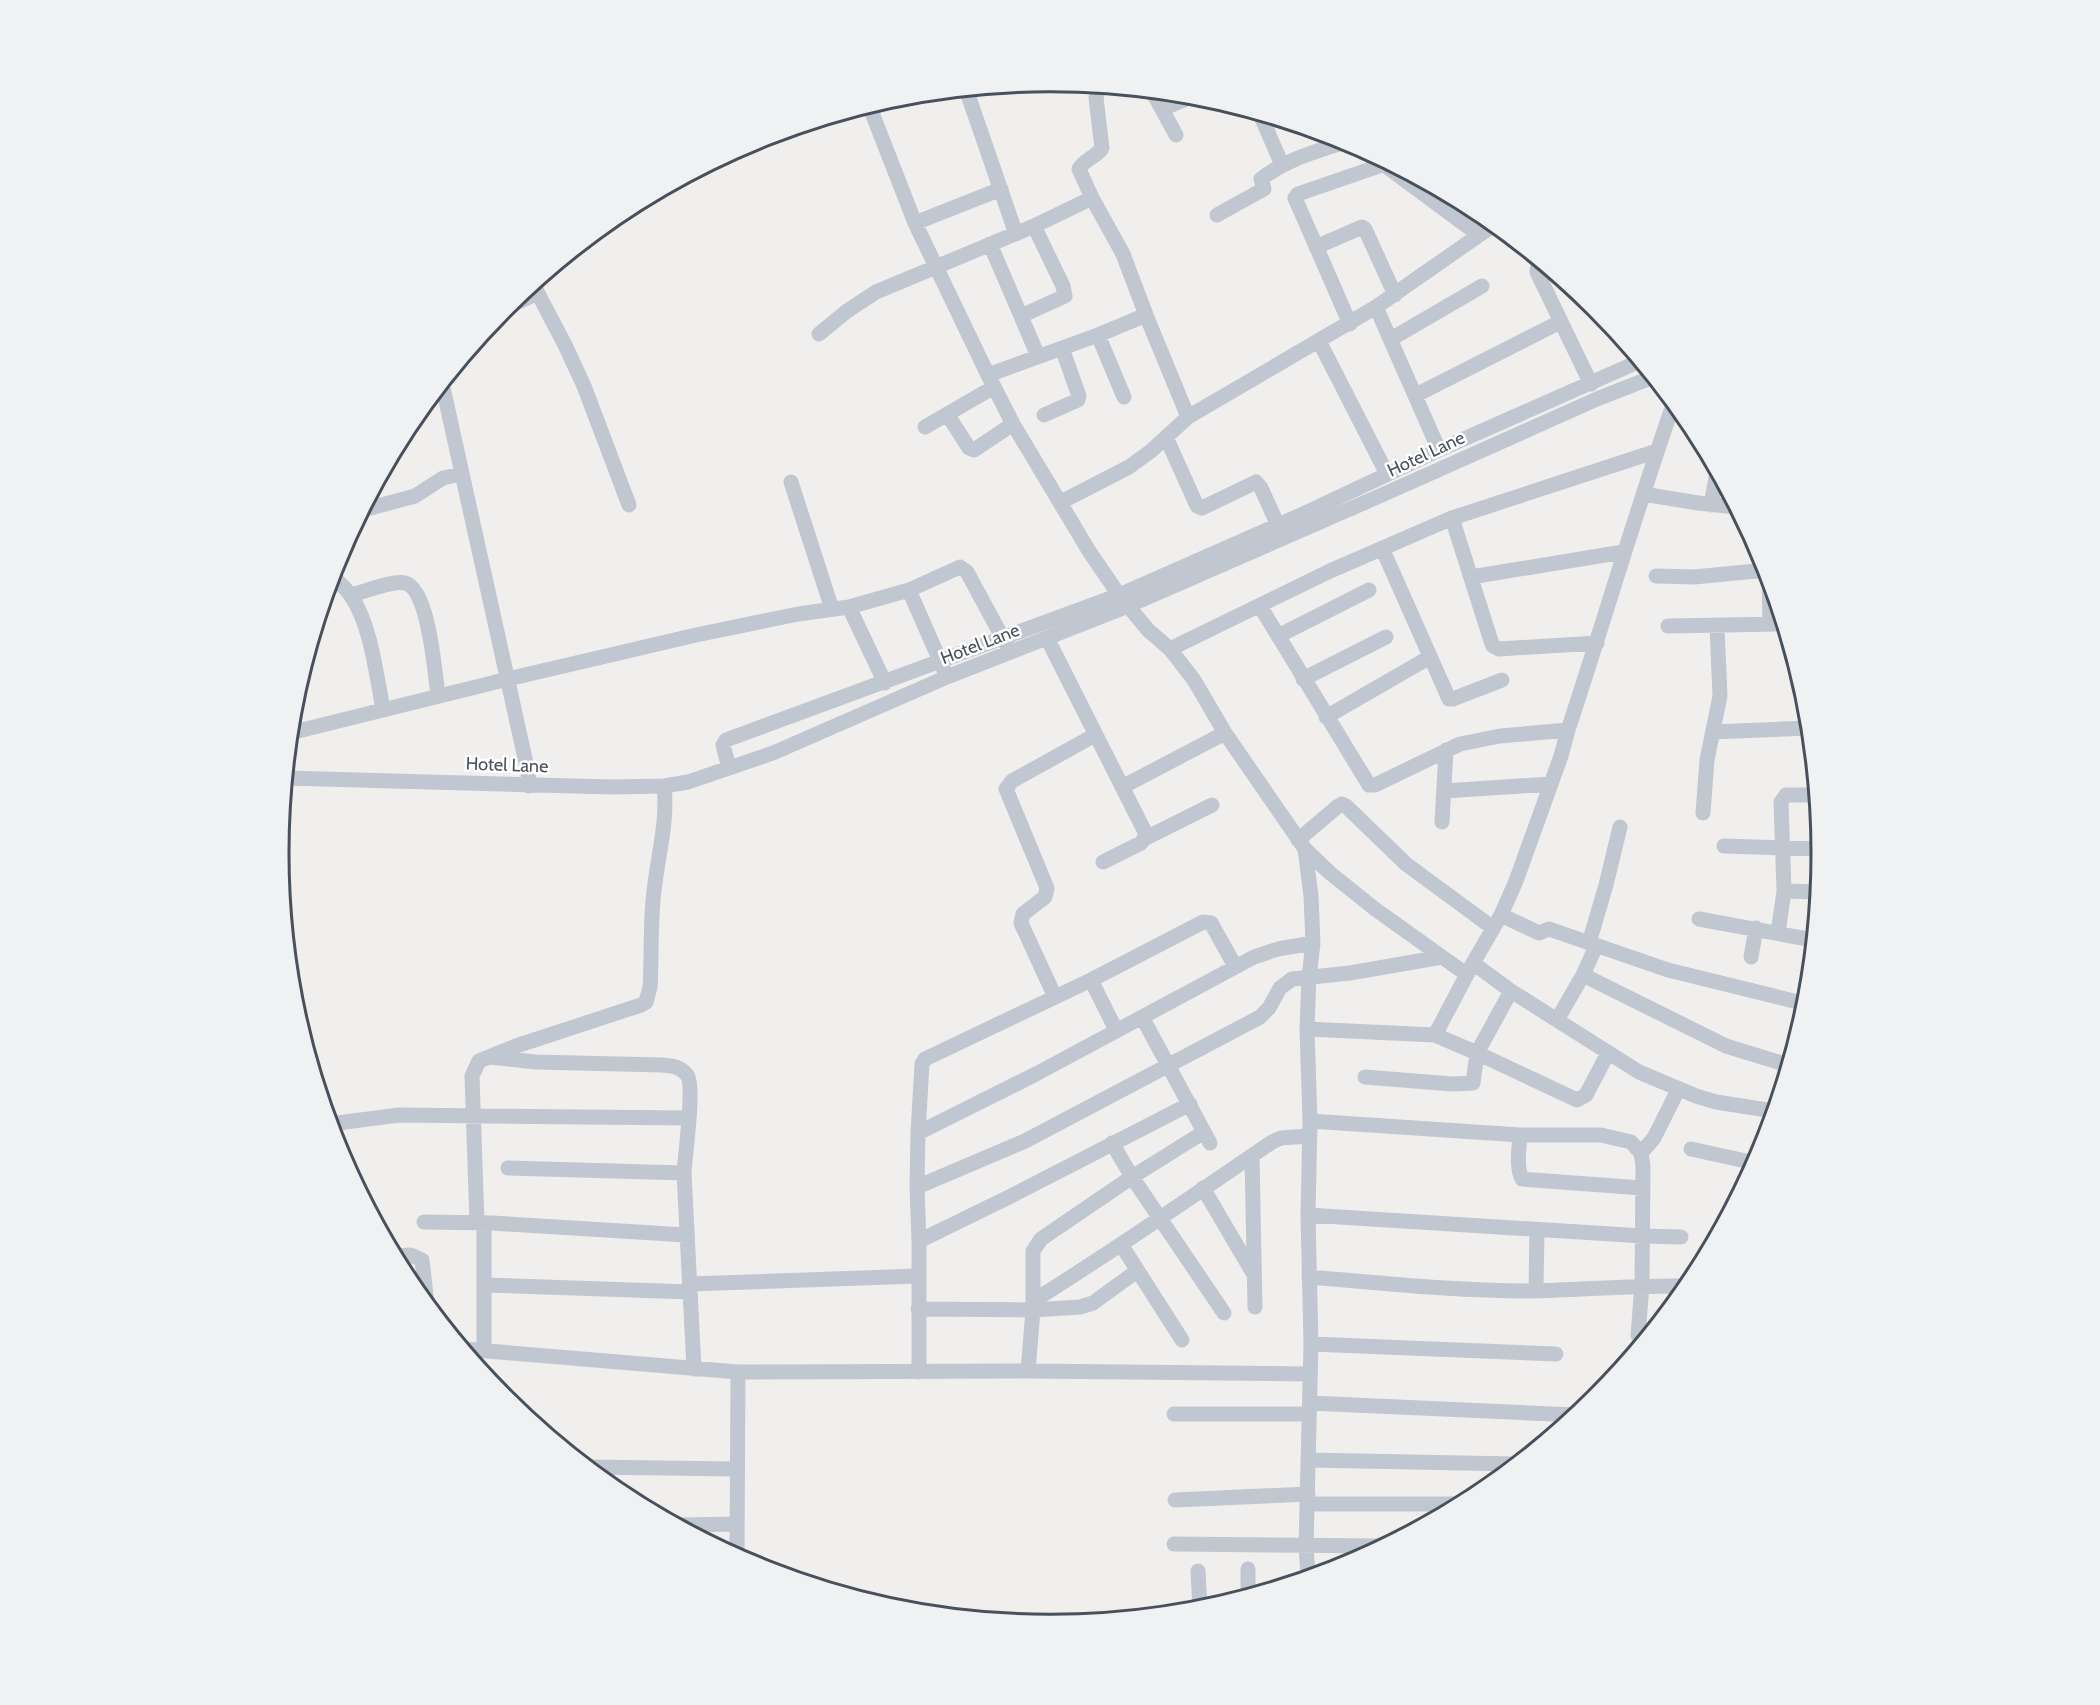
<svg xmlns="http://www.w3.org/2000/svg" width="2100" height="1705" font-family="Cabin,sans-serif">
  <rect width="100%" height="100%" fill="#f1efee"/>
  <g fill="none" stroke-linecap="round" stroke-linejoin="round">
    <path stroke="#c0c7d0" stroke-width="15" d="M1099 86 1096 98 1102 148C1097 157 1083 160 1079 169L1092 198 1123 254 1146 315 1188 417
      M966 89 1016 234
      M1152 91 1176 135
      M869 105 915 223 988 375 1013 424 1089 551 1119 595 1148 630 1170 649 1194 680 1225 733 1305 849 1330 873 1375 909 1466 974
      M1162 109 1195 95
      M1260 114 1282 165
      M1364 150 1479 235
      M1217 215 1262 190 1264 189 1261 179C1287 159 1317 151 1348 141
      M915 223 1001 189
      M990 244 1038 356
      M1316 247 1362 227 1365 229 1395 295
      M1541 263 1538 265 1537 272 1591 384
      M533 284 565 345 584 386 629 505
      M1376 307 1439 450
      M503 309 538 293
      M1596 310 1597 309
      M1021 316 1065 296 1063 286 1034 226
      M1350 324 1295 198 1298 194 1388 163
      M819 334 847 311 876 292 1034 226 1092 198
      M1098 335 1124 397
      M1391 339 1482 286
      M1319 341 1387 474
      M988 375 1098 335 1146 315
      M442 383 528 772 529 786
      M1416 395 1560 322
      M947 414 969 448 974 450 1013 424
      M1044 415 1078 400 1079 396 1062 348
      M925 427 994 387
      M1166 437 1197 506 1202 508 1256 482 1261 488 1281 532
      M791 482 832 609
      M1643 494 1698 503 1736 507
      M1061 502 1129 467 1151 451 1188 417 1376 307 1495 224
      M1711 505 1717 472
      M363 510 415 496 443 478 461 474
      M1452 518 1491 641 1493 646 1499 649 1597 643
      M1382 548 1449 699H1453L1502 680
      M332 575C338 582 346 588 351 596 371 625 376 674 383 709
      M1656 576 1694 577 1767 570
      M1471 577 1623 552
      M1769 578 1770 624
      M909 590 944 670
      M351 595C363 592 394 580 405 583 429 589 435 674 438 696
      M1260 606 1369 785H1375L1460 744 1500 736 1568 730C1604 621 1636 511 1674 402
      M849 607 885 683
      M1668 626 1783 624
      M1278 636 1369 590
      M1047 638 1145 832 1144 839 1141 843 1103 862
      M1170 649 1330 571 1452 518 1657 451
      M1303 679 1386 637
      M1326 717 1430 657
      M1713 732 1809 728
      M290 733 508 679 696 635 798 614 849 607 909 590 960 567 967 572 1006 644
      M729 768 723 745 726 740 1119 595 1303 514 1439 450 1640 361
      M286 778 612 787 664 786 688 782 773 753 947 677 1128 606 1391 491 1597 399 1653 377
      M1122 787 1225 733
      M1444 791 1551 784
      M1703 813 1707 760 1720 696 1717 627
      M1442 822 1446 750
      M1144 839 1212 805
      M1298 840 1337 807 1342 804 1346 806 1406 864 1493 928
      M1724 846 1821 849
      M1305 849 1311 896 1313 943 1309 977 1307 1029 1310 1121 1308 1215 1311 1344 1306 1546 1308 1577
      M1784 891 1818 892
      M1501 915 1539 933 1549 929 1668 970 1806 1004
      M1699 919 1813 940
      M1778 933 1784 891 1781 802 1786 795H1816
      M1589 943 1606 885 1620 827
      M1751 957 1756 928
      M1473 963 1501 915 1516 881 1561 756 1568 730
      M1583 975 1726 1046 1788 1065
      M1091 980 1116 1030
      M1055 997 1021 923 1023 914 1045 897 1047 888 1006 789 1012 781 1095 735
      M1142 1017 1210 1143
      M1557 1020 1583 975 1596 946
      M1307 1029 1435 1035 1473 963 1511 991 1639 1072 1696 1096 1716 1102 1774 1111
      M1435 1035 1477 1053 1577 1100 1586 1095 1608 1053
      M489 1057 535 1062 662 1065C672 1066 680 1066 687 1075 695 1086 685 1155 684 1173L694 1369
      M1365 1077 1452 1084 1473 1083 1477 1053 1511 991
      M1310 1121 1520 1135H1601L1631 1142 1641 1153 1643 1166 1642 1285 1638 1335 1643 1341
      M330 1124 399 1115 688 1118
      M918 1133 1036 1074 1254 957 1278 949 1313 943
      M1520 1135C1519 1149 1516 1167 1522 1179L1642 1188
      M1112 1143 1132 1177 1224 1313
      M1691 1149 1755 1163
      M1641 1153 1654 1138 1678 1090
      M1252 1156 1255 1307
      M508 1168 684 1173
      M917 1187 1025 1141 1260 1017 1269 1008 1280 988 1292 979 1350 973 1442 957
      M1203 1188 1253 1273
      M1308 1215 1643 1236 1681 1237
      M424 1222 492 1223 686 1235
      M477 1223 472 1076 479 1061 516 1046 641 1005 646 1002 650 987C652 955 650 922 654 891 658 855 668 821 664 786
      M919 1241 1007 1198 1190 1104
      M1122 1246 1182 1340
      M395 1256 411 1255 422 1260 427 1304
      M1309 1277C1382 1283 1455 1291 1528 1291 1581 1290 1634 1285 1687 1286
      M689 1284 918 1276
      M485 1285 690 1292
      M1536 1290 1537 1230
      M1033 1301C1114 1251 1193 1196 1272 1142L1281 1138 1310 1136
      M918 1309 1033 1310 1080 1307 1093 1303 1137 1271
      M1311 1344 1556 1354
      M464 1349 738 1372 1028 1371 1310 1374
      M484 1351V1223
      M1028 1371 1033 1310V1251L1041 1239 1132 1177 1204 1132
      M919 1372V1241L917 1187 918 1133 922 1064 925 1059 1091 980 1203 922 1211 923 1235 966
      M1310 1403 1575 1415
      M1174 1414H1309
      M1308 1460 1515 1464
      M588 1467 737 1469
      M1175 1500 1308 1494
      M1308 1504H1459
      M679 1525 737 1524
      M1174 1544 1381 1546
      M737 1556 738 1372
      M1198 1571 1200 1609
      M1248 1595V1569"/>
  </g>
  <g text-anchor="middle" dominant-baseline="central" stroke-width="5" stroke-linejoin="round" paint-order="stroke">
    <g font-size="18" fill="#47505b" stroke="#fff">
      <text transform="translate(1426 454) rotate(-25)">Hotel Lane</text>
      <text transform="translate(980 644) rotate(-21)">Hotel Lane</text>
      <text transform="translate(507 765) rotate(2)">Hotel Lane</text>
    </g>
  </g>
  <path d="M0 0H2100V1705H0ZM289 853a761 761 0 1 1 1522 0a761 761 0 1 1-1522 0Z" fill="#f0f1f2" fill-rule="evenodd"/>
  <path fill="none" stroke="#47505b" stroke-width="3" d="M289 853a761 761 0 1 1 1522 0a761 761 0 1 1-1522 0Z"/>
</svg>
